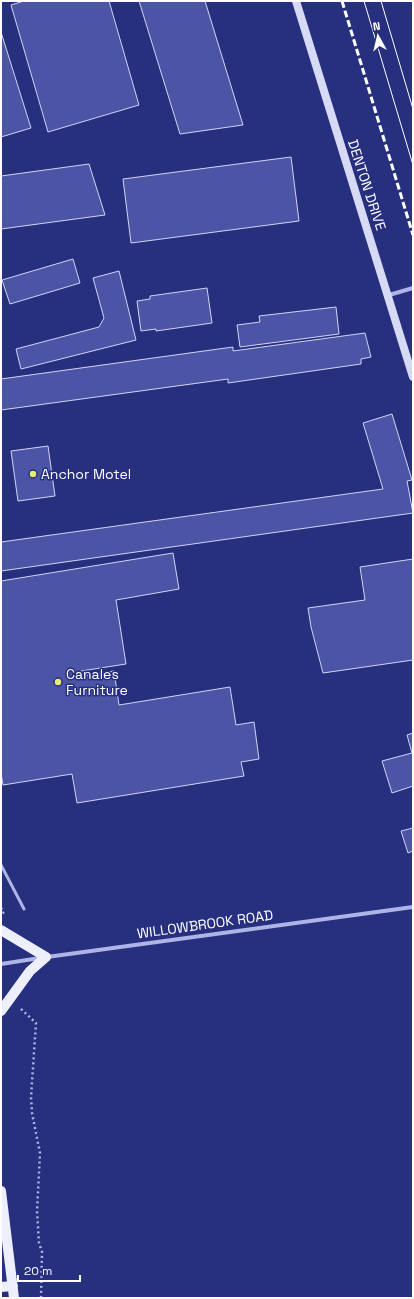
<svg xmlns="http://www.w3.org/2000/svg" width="414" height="1299" font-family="'Space Grotesk',sans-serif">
  <rect width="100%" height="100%" fill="#272f7f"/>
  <path fill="#4c55a5" stroke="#d1d5f4" d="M24 1H109L139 105 48 132 11 5Z
    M139 1H205L243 125 180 134Z
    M1 32 31 128 1 137Z
    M291 157 299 221 131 243 123 179Z
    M89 164 105 215 1 229V176Z
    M73 259 80 283 10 304 2 280Z
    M119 271 136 340 21 369 16 349 99 327 104 318 93 278Z
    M207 288 212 323 156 331V329L141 331 137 301 150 299V296Z
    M336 307 339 334 240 347 237 325 260 322 259 316Z
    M365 333 371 357 361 359V364L228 383V379L1 410V379L233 347V351Z
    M392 414 412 480 407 481 413 513 1 571V542L383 489 363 423Z
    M48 446 55 496 18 501 11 451Z
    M173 553 179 589 116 600 126 664 81 671 82 676 114 671 119 705 230 687 236 725 254 722 259 759 241 762 244 776 77 803 72 774 3 785 1 773V581Z
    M413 559V660L323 673 311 627 308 608 365 600 360 567Z
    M413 733V786L392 793 382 761 412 753 407 735Z
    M413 828V851L408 853 401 831Z"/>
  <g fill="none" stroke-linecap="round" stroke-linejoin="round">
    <path stroke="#aeb4e5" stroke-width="2.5" stroke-dasharray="2 3" stroke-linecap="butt" d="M1 908 4 912 2 914
      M21 1009 36 1023 31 1097 32 1113 40 1153 37 1211 39 1243 42 1252 41 1298"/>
    <path stroke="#aeb4e5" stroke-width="3" d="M1 865 24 909"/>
    <path stroke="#aeb4e5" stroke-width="4" d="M389 295 413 288
      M47 957 413 907
      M1 964 40 958"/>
    <path stroke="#d7daf5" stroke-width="8" d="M296 1 413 377"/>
    <path stroke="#eeeffd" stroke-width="10" d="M1 930 46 957 30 971 1 1011
      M1 1191 14 1298
      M1 1287 13 1286"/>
    <path stroke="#fff" stroke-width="1" d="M364 1 413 165
      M381 1 413 109"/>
    <path stroke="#fff" stroke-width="3" stroke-dasharray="7 3" stroke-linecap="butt" d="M342 1 413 235"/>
  </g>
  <g fill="#e7ed73" stroke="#272f7f" stroke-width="1.5">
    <circle cx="33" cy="474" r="4"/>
    <circle cx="58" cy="682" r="4"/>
  </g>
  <g text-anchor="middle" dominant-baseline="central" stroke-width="3" stroke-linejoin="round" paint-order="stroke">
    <g font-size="14" fill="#fff" stroke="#272f7f">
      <text transform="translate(367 185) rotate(72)">DENTON DRIVE</text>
      <text transform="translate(205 924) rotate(-8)">WILLOWBROOK ROAD</text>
    </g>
    <g font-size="14" fill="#fff" stroke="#272f7f" text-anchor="start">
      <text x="41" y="474">Anchor Motel</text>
      <text x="66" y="674">Canales<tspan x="66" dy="16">Furniture</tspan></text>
    </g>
  </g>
  <rect width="414" height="1299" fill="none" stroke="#ffffff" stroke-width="4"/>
  <g transform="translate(378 36) rotate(352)" stroke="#272f7f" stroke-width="3" paint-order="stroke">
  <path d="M0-3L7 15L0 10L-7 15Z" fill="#ffffff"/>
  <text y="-6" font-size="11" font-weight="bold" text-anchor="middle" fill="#ffffff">N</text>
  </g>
  <path d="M18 1275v6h62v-6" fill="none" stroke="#ffffff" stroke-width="2"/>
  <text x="24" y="1275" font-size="12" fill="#ffffff" stroke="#272f7f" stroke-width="3" paint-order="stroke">20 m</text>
</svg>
